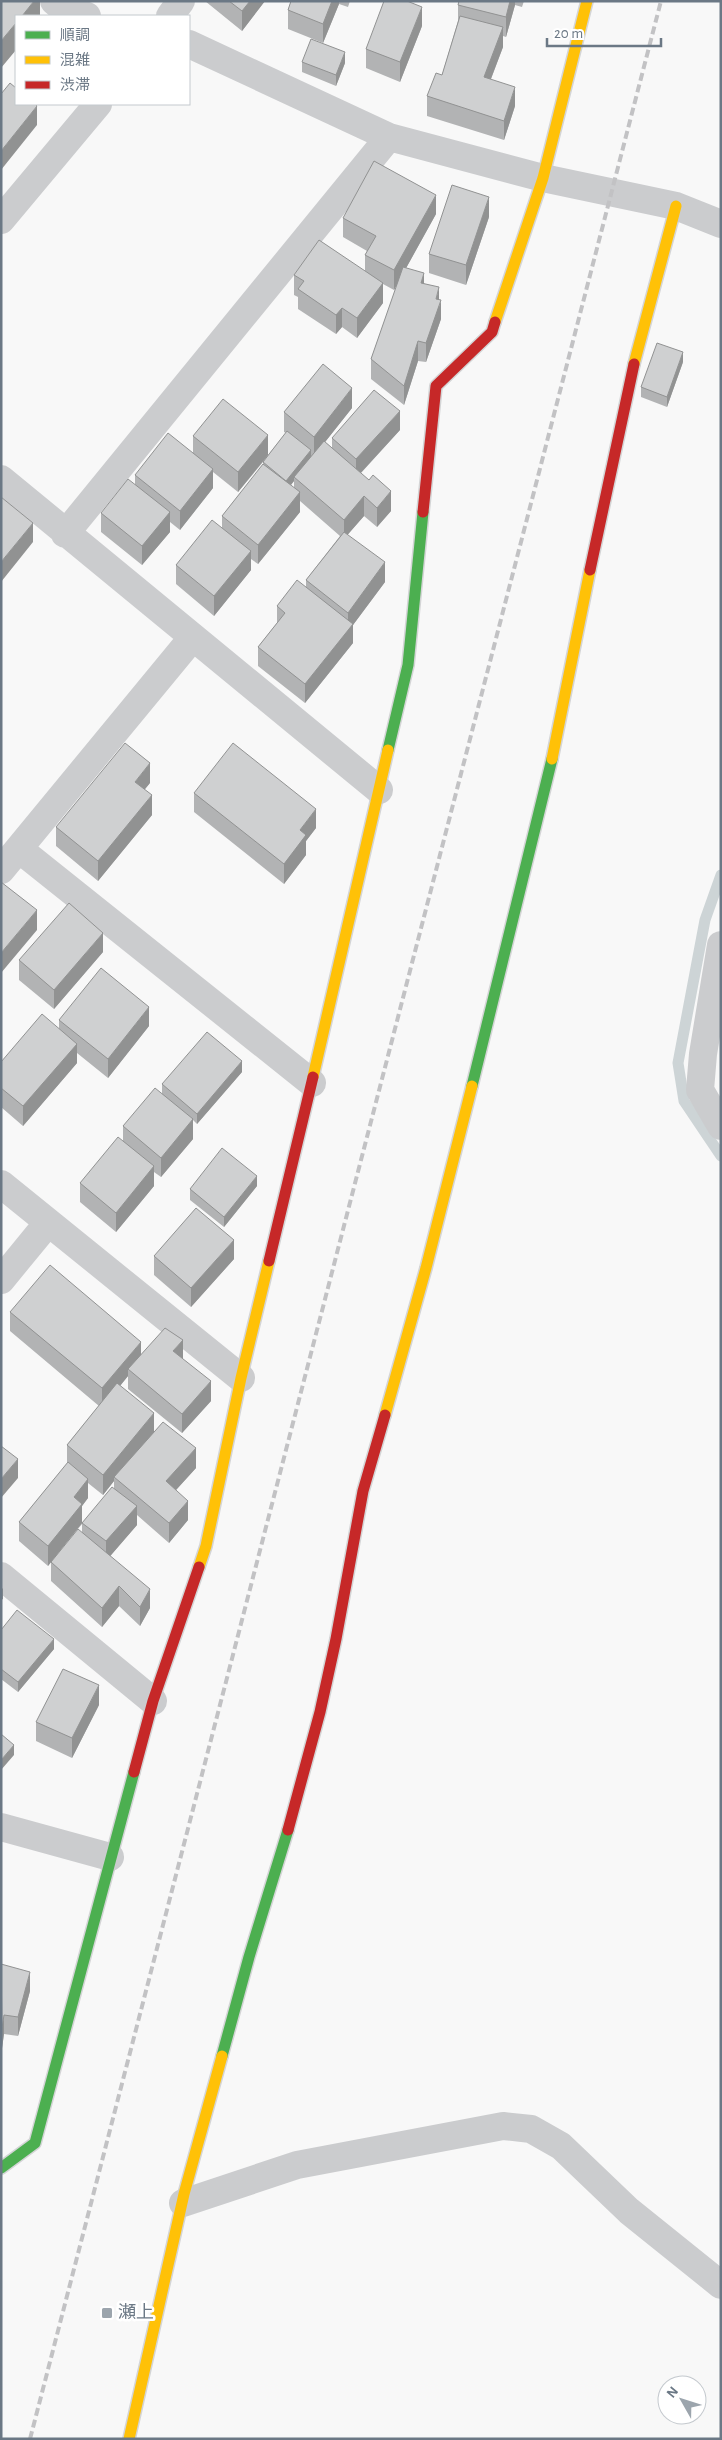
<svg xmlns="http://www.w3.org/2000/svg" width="722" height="2440" font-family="'Alegreya Sans','Noto Sans JP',sans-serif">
  <rect width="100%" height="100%" fill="#f8f8f8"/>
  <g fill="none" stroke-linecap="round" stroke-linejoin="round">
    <path stroke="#cdd4d6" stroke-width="11" d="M721 875 705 920 678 1063 684 1101 721 1156"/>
    <g stroke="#d4d5d6" stroke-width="14">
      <path id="fast" d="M388 750 408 665 423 512
        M472 1086 552 759
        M222 2056 249 1957 288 1830
        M1 2168 35 2143 134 1772"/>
    </g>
    <g stroke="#d4d5d6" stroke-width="14">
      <path id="slow" d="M495 322 543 178 587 1
        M634 364 676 206
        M552 759 590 570
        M313 1077 388 750
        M385 1415 426 1268 472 1086
        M199 1567 206 1546 241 1378 269 1261
        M129 2439 184 2194 222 2056"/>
    </g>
    <g stroke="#d4d5d6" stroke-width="14">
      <path id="jam" d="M423 512 436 386 492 332 495 322
        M590 570 634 364
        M269 1261 313 1077
        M134 1772 153 1701 199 1567
        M288 1830 320 1712 336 1639 363 1491 385 1415"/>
    </g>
    <path stroke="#cbccce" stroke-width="28" d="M54 1 61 7 87 16
      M170 16 181 1
      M189 44 389 137 543 178 676 206 721 224
      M1 220 98 104
      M1 479 379 790
      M65 534 389 137
      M19 849 312 1083
      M1 870 193 637
      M721 945 703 1054 700 1090 721 1126
      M1 1184 241 1378
      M1 1280 47 1224
      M1 1576 153 1701
      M1 1827 110 1857
      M183 2203 297 2165 503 2126 531 2129 561 2146 629 2211 721 2285"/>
    <use href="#fast" stroke="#4caf50" stroke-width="11"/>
    <use href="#slow" stroke="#ffc107" stroke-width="11"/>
    <use href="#jam" stroke="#c62828" stroke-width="11"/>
    <path stroke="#c2c2c4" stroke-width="4" stroke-dasharray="8 4" stroke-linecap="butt" d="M30 2439 661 1"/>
  </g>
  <path fill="#b2b3b4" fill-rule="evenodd" d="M205 1H265L242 31Z
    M291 1H350L348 7 339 4 323 43 288 29V10Z
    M459 1H524L522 7 515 5 506 37 503 36V47L491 79 515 106 504 140 427 116V96L442 75 458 21V5Z
    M422 26 400 82 366 68V49Z
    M302 62 345 63 336 86 302 72Z
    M436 214 406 268 424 283 439 300 441 319 426 362 418 361 404 405 371 379V359L398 283 394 290 383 284V303L357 338 342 327 336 334 298 309V297L294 295V275L365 271V255L367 251 343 237V218Z
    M489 217 466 285 429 273V254Z
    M683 362 667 407 641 397V387Z
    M352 408 325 442 332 448V438L400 430 361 473 391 511 377 527 364 516 347 535 385 582 353 625V643L305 703 258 666V647L277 623V606L306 587V580L340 536 300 501V512L258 564 251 559V570L214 616 176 584V565L222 527V516L263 465V462L238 492 213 472V488L180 530 170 522V532L142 565 101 532V513L135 484V475L193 453V436L268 455 286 433 284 432V412ZM294 481V488L291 485Z
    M150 783 145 789 152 815 98 881 56 846V827Z
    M194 793 316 828 306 841V855L284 884 194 812Z
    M103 952 54 1009 19 980V960Z
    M59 1020 149 1026 108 1078 77 1053V1063L23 1126 1 1107V1062L59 1029Z
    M242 1072 197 1124 193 1120V1139L161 1177 154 1172V1186L116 1232 80 1202V1183L123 1141V1126L162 1094V1084Z
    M257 1186 224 1227 190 1200V1189Z
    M154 1256 234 1259 191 1307 154 1275Z
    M10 1312 141 1355 183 1359 211 1401 182 1433 128 1389V1376L120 1386 154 1432 196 1468 176 1490 188 1520 169 1543 137 1515V1525L110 1556 150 1608 140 1626 119 1606 102 1627 51 1581V1562L48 1566 19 1541V1522L67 1464V1445L99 1406 10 1331ZM114 1481V1488L82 1523V1506L88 1498V1483L103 1495ZM82 1524V1532L57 1554Z
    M1 1630 54 1649 18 1692 1 1679Z
    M99 1705 72 1758 36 1741V1722Z
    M1 1964 30 1991 18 2036 4 2034 2 2048Z"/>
  <path fill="#919292" d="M34 1H40V16H22Z
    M250 1H265L242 31V11Z
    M332 1H339V4L323 43V24Z
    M510 1H515V5L506 37V17Z
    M422 7V26L400 82V62Z
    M16 23V50L1 68V41Z
    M503 27V47L484 97V77Z
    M345 52V63L336 86V75Z
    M515 87V106L504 140V121Z
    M37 106V125L1 170V151Z
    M436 195V214L394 290V270Z
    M489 197V217L466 285V265Z
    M424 273V292L421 283Z
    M383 283V303L357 338V318Z
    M439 287V307L441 300V319L426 362V343Z
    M342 308V327L336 334V315Z
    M418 341V361L404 405V386Z
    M683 352V362L667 407V397Z
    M352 388V408L314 456V437Z
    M400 411V430L356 478V459Z
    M268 435V455L238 492V472Z
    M311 450V460L294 477V481L286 491V481Z
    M213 469V488L180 530V511Z
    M391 491V511L377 527V508Z
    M300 492V512L258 564V545Z
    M364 496V516L344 539V520Z
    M170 512V532L142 565V546Z
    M33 523V542L1 582V562Z
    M251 551V570L214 616V596Z
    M385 562V582L353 625V643L305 703V684L348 630V613Z
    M150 763V783L135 801V782Z
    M152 795V815L98 881V861Z
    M316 809V828L306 841V855L284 884V864L300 830Z
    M37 910V930L1 973V953Z
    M103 933V952L54 1009V990Z
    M149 1007V1026L108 1078V1059Z
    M77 1044V1063L23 1126V1106Z
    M242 1061V1072L197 1124V1114Z
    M193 1119V1139L161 1177V1158Z
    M154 1166V1186L116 1232V1213Z
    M257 1176V1186L224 1227V1217Z
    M234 1240V1259L191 1307V1288Z
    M183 1340V1360L173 1351Z
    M141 1342V1361L128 1369V1376L102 1408V1388Z
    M211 1381V1401L182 1433V1414Z
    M154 1413V1433L114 1477V1481L103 1495V1475Z
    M196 1448V1468L166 1501V1481Z
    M18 1459V1478L1 1498V1479Z
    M88 1479V1498L82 1506V1523L48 1566V1546L74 1497Z
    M188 1501V1520L169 1543V1523Z
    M137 1506V1525L106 1561V1541Z
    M119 1586V1606L102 1627V1608Z
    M3 1588V1599L1 1600V1590Z
    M150 1589V1608L140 1626V1607Z
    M54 1639V1649L18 1692V1682Z
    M99 1685V1705L72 1758V1738Z
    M14 1745V1755L1 1770V1760Z
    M30 1972V1991L18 2036V2017Z
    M4 2015V2034L2 2048V2028Z"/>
  <path fill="#cfd0d1" stroke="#919292" d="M1 1H34L22 16H16V23L1 41Z
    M229 1H250L242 11Z
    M291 1H332L323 24 288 10Z
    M384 1H407L422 7 400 62 366 49Z
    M459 1H510L506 17 458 5Z
    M460 16 503 27 484 77 515 87 504 121 427 96 436 73 442 75Z
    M311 39 345 52 336 75 302 62Z
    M10 83 16 88V104H35L37 106 1 151V94Z
    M374 161 436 195 394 270 365 255 376 236 343 218Z
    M452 185 489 197 466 265 429 254Z
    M319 240 383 283 357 318 342 308 336 315 298 289 304 281 294 275Z
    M403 267 424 273 421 283 439 287 436 299 441 300 426 343 418 341 404 386 371 359Z
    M657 343 683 352 667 397 641 387Z
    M323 364 352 388 314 437 284 412Z
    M374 390 400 411 356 459 332 438Z
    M223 399 268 435 238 472 193 436Z
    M287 431 311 450 286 481 263 462Z
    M168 433 213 469 180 511 135 475Z
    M324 441 369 480 373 475 391 491 377 508 364 496 344 520 294 477Z
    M263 464 300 492 258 545 222 516Z
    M128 479 170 512 142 546 101 513Z
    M1 497 33 523 1 562Z
    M212 520 251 551 214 596 176 565Z
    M344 532 385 562 348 613 306 580Z
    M297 580 353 624 305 684 258 647 285 613 277 606Z
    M125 743 150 763 135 782 152 795 98 861 56 827Z
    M233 743 316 809 300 830 306 835 284 864 194 793Z
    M1 882 37 910 1 953Z
    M69 903 103 933 54 990 19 960Z
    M101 968 149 1007 108 1059 59 1020Z
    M42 1014 77 1044 23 1106 1 1088V1062Z
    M207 1032 242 1061 197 1114 162 1084Z
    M155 1088 193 1119 161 1158 123 1126Z
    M118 1137 154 1166 116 1213 80 1183Z
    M222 1148 257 1176 224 1217 190 1189Z
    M196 1208 234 1240 191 1288 154 1256Z
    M50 1265 141 1342 102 1388 10 1312Z
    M165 1328 183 1340 173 1351 211 1381 182 1414 128 1369Z
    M117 1383 154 1413 103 1475 67 1445Z
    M163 1422 196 1448 166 1481 188 1501 169 1523 114 1477Z
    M1 1446 18 1459 1 1479Z
    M68 1462 88 1479 74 1497 82 1504 48 1546 19 1522Z
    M112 1487 137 1506 106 1541 82 1523Z
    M78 1529 150 1589 140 1607 119 1586 102 1608 51 1562Z
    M17 1610 54 1639 18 1682 1 1669V1630Z
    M63 1669 99 1685 72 1738 36 1722Z
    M1 1734 14 1745 1 1760Z
    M1 1964 30 1972 18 2017 4 2015 2 2028Z"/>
  <rect fill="#9ca5ad" stroke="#fff" stroke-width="2" x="101" y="2307" width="12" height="12" rx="2.5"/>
  <g text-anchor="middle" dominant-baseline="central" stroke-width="5" stroke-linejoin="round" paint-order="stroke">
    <g font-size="18" fill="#6b7885" stroke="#fff" text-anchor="start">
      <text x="118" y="2313">瀬上</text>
    </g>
  </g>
  <rect width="722" height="2440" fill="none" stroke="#6b7885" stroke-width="5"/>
  <rect x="15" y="15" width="175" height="90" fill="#ffffff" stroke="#c4c9ce"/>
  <rect x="25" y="31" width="25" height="8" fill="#4caf50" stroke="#c4c9ce"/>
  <text x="60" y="40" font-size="15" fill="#6b7885">順調</text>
  <rect x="25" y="56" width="25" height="8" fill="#ffc107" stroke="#c4c9ce"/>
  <text x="60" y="65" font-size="15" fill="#6b7885">混雑</text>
  <rect x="25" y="81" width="25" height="8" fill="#c62828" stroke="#c4c9ce"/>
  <text x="60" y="90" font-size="15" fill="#6b7885">渋滞</text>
  <g transform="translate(682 2400) rotate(309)"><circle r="24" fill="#ffffff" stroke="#c4c9ce"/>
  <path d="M0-4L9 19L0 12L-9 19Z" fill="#9ca5ad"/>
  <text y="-8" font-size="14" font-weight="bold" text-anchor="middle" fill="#6b7885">N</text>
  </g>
  <path d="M547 38v8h114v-8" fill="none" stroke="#6b7885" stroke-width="2.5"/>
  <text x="554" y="38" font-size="15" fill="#6b7885" stroke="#ffffff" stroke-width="4" paint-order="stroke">20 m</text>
</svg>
